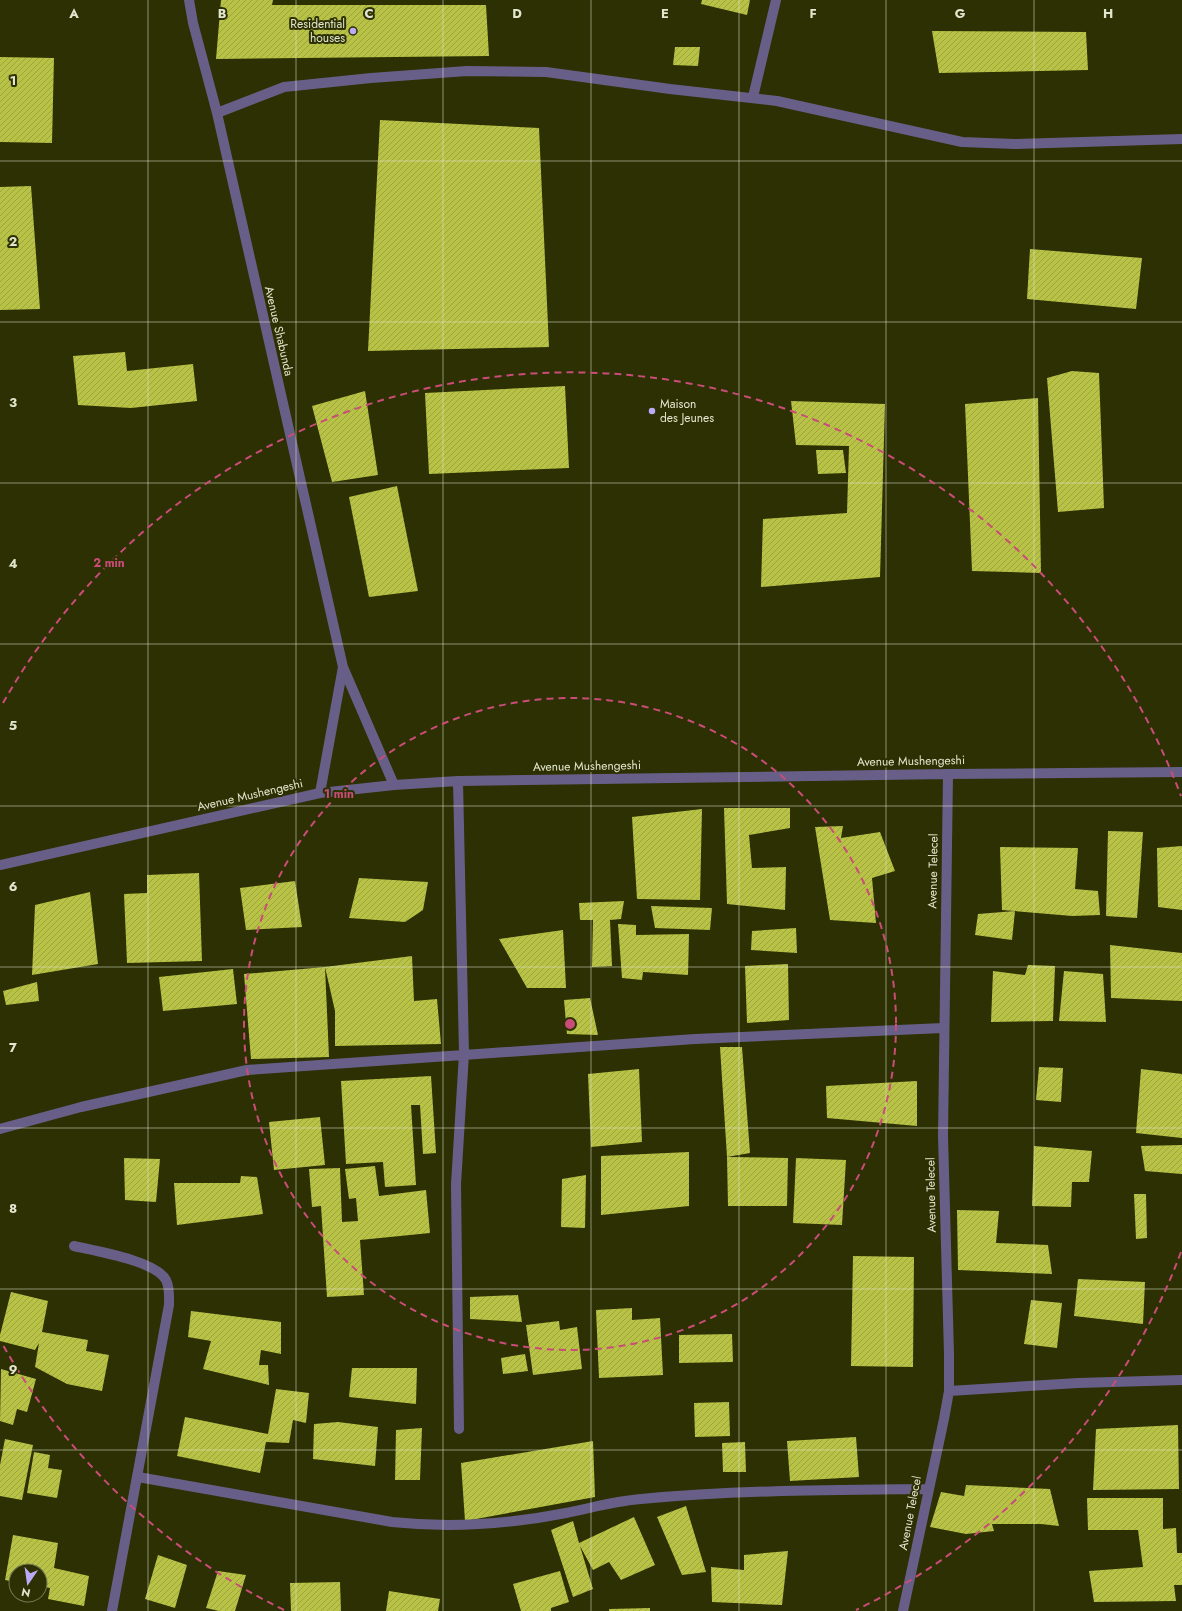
<svg xmlns="http://www.w3.org/2000/svg" width="1182" height="1611" font-family="Jost,sans-serif">
  <defs>
    <pattern id="building-hatch" width="6" height="6" patternUnits="userSpaceOnUse"><rect width="6" height="6" fill="#b8c245"/><path d="M-1 1l2-2M0 6l6-6M5 7l2-2" fill="none" stroke="#9ba343"/></pattern>
  </defs>
  <rect width="100%" height="100%" fill="#2c3002"/>
  <path fill="url(#building-hatch)" d="M221 0H273L272 5H486L489 56 216 59Z
    M702 0H750L747 15 701 4Z
    M932 31 1086 32 1088 70 939 73Z
    M675 47H700L698 66 673 65Z
    M0 57 54 58 52 143 0 142Z
    M380 120 539 128 549 347 368 351Z
    M31 186 40 309 0 310V187Z
    M1030 249 1142 258 1136 309 1027 299Z
    M125 352 127 371 193 364 197 401 131 408 78 405 73 356Z
    M1072 371 1099 373 1104 508 1058 512 1047 378Z
    M565 386 569 468 429 474 425 393Z
    M365 391 378 475 332 482 312 406Z
    M1038 398 1041 573 972 571 965 404Z
    M791 401 885 404 880 577 761 587 763 519 847 513 849 446 796 445Z
    M816 450H843L846 473 818 474Z
    M397 486 418 591 369 597 349 497Z
    M724 808H790V828L749 835 752 868 786 867 785 910 727 904Z
    M702 809 700 900 637 899 632 817Z
    M843 826 841 838 880 832 895 871 872 878 876 923 830 920 815 827Z
    M1108 831 1143 832 1137 918 1106 916Z
    M1182 846V910L1158 907 1157 848Z
    M1000 847 1078 848 1075 889 1098 891 1100 915 1072 916 1002 910Z
    M199 873 202 961 127 963 124 894 147 893V875Z
    M359 878 428 882 423 910 405 922 349 918Z
    M295 881 302 927 246 930 240 888Z
    M90 892 98 964 32 975 35 905Z
    M624 901 621 919 610 920 612 966 592 967 593 920H580L579 903Z
    M651 906 712 908 710 930 655 928Z
    M1015 911 1012 940 975 935 978 914Z
    M618 924 636 925V935L689 934 688 975 643 972 642 980 622 978Z
    M796 928 797 953 751 950 752 931Z
    M563 930 566 988H527L499 939Z
    M1110 945 1182 953V1001L1111 998Z
    M412 956 414 1001 437 999 441 1044 335 1046V1011L325 967 329 1057 251 1059 244 974 325 967Z
    M788 964 789 1020 747 1023 745 966Z
    M1028 965 1055 966 1053 1021 991 1022 993 971 1025 975Z
    M233 969 237 1004 163 1011 159 977Z
    M1064 971 1103 974 1106 1022 1059 1021Z
    M37 982 39 1001 6 1005 3 991Z
    M590 998 598 1035 567 1034 564 1000Z
    M720 1047H742L750 1153 727 1157 788 1158 787 1206H728L727 1157Z
    M1039 1067 1063 1068 1061 1102 1036 1100Z
    M639 1069 642 1142 591 1147 588 1074Z
    M1141 1069 1182 1074V1138L1136 1133Z
    M431 1076 436 1153 423 1154 420 1105H411L416 1185 385 1187 383 1162 346 1164 341 1081Z
    M917 1081V1126L827 1118 826 1086Z
    M320 1117 325 1165 274 1170 269 1122Z
    M1182 1145V1174L1145 1171 1141 1146Z
    M1034 1146 1092 1151 1089 1182H1072L1071 1207 1032 1206Z
    M689 1152V1206L601 1215V1156Z
    M124 1158 160 1159 156 1202 125 1200Z
    M796 1158 846 1160 842 1225 793 1223Z
    M375 1166 379 1196 426 1190 430 1233 360 1240 364 1295 327 1297 321 1206 312 1207 309 1169 340 1168 342 1222 358 1221 356 1198 349 1199 345 1169Z
    M586 1175 585 1228 561 1227 562 1179Z
    M241 1176 257 1177 263 1214 177 1225 174 1183H240Z
    M1134 1194H1146L1147 1238 1136 1239Z
    M957 1210 999 1211 996 1243 1048 1245 1052 1274 958 1270Z
    M853 1256 914 1257 913 1367 851 1366Z
    M1078 1279 1145 1282 1143 1324 1074 1316Z
    M11 1292 48 1301 42 1332 88 1340 86 1351 109 1355 102 1391 67 1384 35 1367 39 1343 35 1350 0 1341V1335Z
    M518 1295 522 1322 470 1319V1297Z
    M1031 1300 1062 1303 1057 1348 1024 1344Z
    M632 1308V1320L660 1318 663 1375 599 1378 596 1310Z
    M191 1311 281 1322V1354L261 1350 259 1365H268L269 1385 203 1369 211 1341 188 1337Z
    M559 1321 560 1330 577 1327 582 1369 533 1375 526 1325Z
    M732 1334 733 1362 679 1363V1335Z
    M525 1354 528 1371 503 1374 501 1358Z
    M352 1368H417L416 1404 349 1397Z
    M1 1369 36 1379 27 1412 17 1409 13 1425 0 1421Z
    M276 1389 309 1393 306 1423 293 1420 289 1443 266 1442 260 1473 177 1456 185 1417 268 1434Z
    M729 1402 730 1436 695 1437 694 1403Z
    M338 1422 378 1427 375 1466 313 1459 314 1424Z
    M1178 1425 1179 1489 1093 1490 1096 1429Z
    M422 1428 420 1480H395L396 1430Z
    M856 1437 859 1477 790 1481 787 1441Z
    M5 1439 33 1445 22 1500 0 1496V1465Z
    M593 1441 595 1497 465 1521 461 1463Z
    M745 1442 746 1472H723L722 1443Z
    M34 1452 50 1455 48 1468 62 1470 57 1498 27 1493Z
    M966 1485 1050 1489 1059 1526 1041 1524H992L994 1531 966 1534 930 1527 941 1492 964 1496Z
    M1087 1498H1163V1529L1176 1528 1177 1553H1182V1585H1174L1176 1601 1094 1602 1089 1571 1143 1567 1138 1530H1088Z
    M686 1506 706 1572 682 1575 657 1517Z
    M634 1517 655 1565 621 1580 609 1562 593 1570 580 1546 593 1589 573 1597 551 1530 573 1521 579 1543Z
    M13 1535 58 1543 54 1568 89 1576 84 1606 48 1599 50 1588 40 1586V1571H16V1582L5 1580Z
    M788 1551 782 1605 712 1602 711 1567 744 1570V1555Z
    M158 1555 187 1565 175 1608 145 1599Z
    M218 1571 246 1575 235 1611H219L206 1608Z
    M560 1571 569 1602 551 1608V1611H521L513 1584Z
    M340 1582 341 1611H291L290 1583Z
    M389 1591 440 1599 438 1611H386Z
    M650 1608V1611H609V1609Z"/>
  <g fill="none" stroke-linecap="round" stroke-linejoin="round">
    <path stroke="#685f89" stroke-width="10" d="M189 0 193 23 217 113 343 667 394 785
      M753 97 776 0
      M217 113 284 87 371 78 467 71 546 72 670 89 777 101 962 142 1015 144 1182 139
      M458 781 464 1054 456 1184 459 1429
      M320 793 343 667
      M0 865 320 793 394 785 458 781 948 774 1182 772
      M0 1129 81 1107 247 1070 695 1039 943 1028
      M74 1246C96 1251 156 1261 166 1280 170 1288 169 1297 169 1305L112 1611
      M949 1391 1078 1383 1182 1380
      M138 1477 392 1522C449 1528 510 1524 566 1513 591 1508 615 1501 641 1499 736 1490 832 1490 928 1489
      M903 1611 944 1419 949 1391V1354L943 1136 948 774"/>
  </g>
  <path fill="none" stroke="#e3e6ce" stroke-width="1" stroke-opacity="0.55" d="M148 0V1611M296 0V1611M443 0V1611M591 0V1611M739 0V1611M886 0V1611M1034 0V1611M0 161H1182M0 322H1182M0 483H1182M0 644H1182M0 806H1182M0 967H1182M0 1128H1182M0 1289H1182M0 1450H1182"/>
  <g fill="none" stroke="#ca4c78" stroke-width="2" stroke-dasharray="7 5">
    <circle cx="570" cy="1024" r="326"/>
    <path d="M1181 1252A652 652 0 0 1 856 1610M284 1610A652 652 0 0 1 3 1345M3 703A652 652 0 0 1 1181 796"/>
  </g>
  <g fill="#bbaaf6" stroke="#2c3002" stroke-width="1.5">
    <circle cx="353" cy="31" r="4"/>
    <circle cx="652" cy="411" r="4"/>
  </g>
  <g text-anchor="middle" dominant-baseline="central" stroke-width="4" stroke-linejoin="round" paint-order="stroke">
    <g font-size="12" fill="#e3e6ce" stroke="#2c3002" text-anchor="end">
      <text x="345" y="24">Residential<tspan x="345" dy="14">houses</tspan></text>
      <text x="660" y="404" text-anchor="start">Maison<tspan x="660" dy="14">des Jeunes</tspan></text>
    </g>
    <g font-size="12" fill="#e3e6ce" stroke="#2c3002">
      <text transform="translate(279 331) rotate(77)">Avenue Shabunda</text>
      <text transform="translate(911 761) rotate(-1)">Avenue Mushengeshi</text>
      <text transform="translate(587 766) rotate(-1)">Avenue Mushengeshi</text>
      <text transform="translate(250 795) rotate(-13)">Avenue Mushengeshi</text>
      <text transform="translate(933 871) rotate(-89)">Avenue Telecel</text>
      <text transform="translate(931 1195) rotate(-91)">Avenue Telecel</text>
      <text transform="translate(910 1513) rotate(-79)">Avenue Telecel</text>
    </g>
  </g>
  <g font-size="13" text-anchor="middle" font-weight="bold" fill="#e3e6ce" stroke="#2c3002" stroke-width="4" stroke-linejoin="round" paint-order="stroke">
    <text x="74" y="18">A</text>
    <text x="222" y="18">B</text>
    <text x="369" y="18">C</text>
    <text x="517" y="18">D</text>
    <text x="665" y="18">E</text>
    <text x="813" y="18">F</text>
    <text x="960" y="18">G</text>
    <text x="1108" y="18">H</text>
    <text x="13" y="85">1</text>
    <text x="13" y="246">2</text>
    <text x="13" y="407">3</text>
    <text x="13" y="568">4</text>
    <text x="13" y="730">5</text>
    <text x="13" y="891">6</text>
    <text x="13" y="1052">7</text>
    <text x="13" y="1213">8</text>
    <text x="13" y="1374">9</text>
  </g>
  <circle cx="570" cy="1024" r="6" fill="#ca4c78" stroke="#2c3002" stroke-width="2"/>
  <g font-size="12" text-anchor="middle" font-weight="bold" fill="#ca4c78" stroke="#2c3002" stroke-width="4" stroke-linejoin="round" paint-order="stroke">
    <text x="109" y="567">2 min</text>
    <text x="339" y="798">1 min</text>
  </g>
  <g transform="translate(28 1583) rotate(193)"><circle r="19" fill="#2c3002" stroke="#757954"/>
  <path d="M0-3L7 15L0 10L-7 15Z" fill="#bbaaf6"/>
  <text y="-6" font-size="11" font-weight="bold" text-anchor="middle" fill="#e3e6ce">N</text>
  </g>
</svg>
